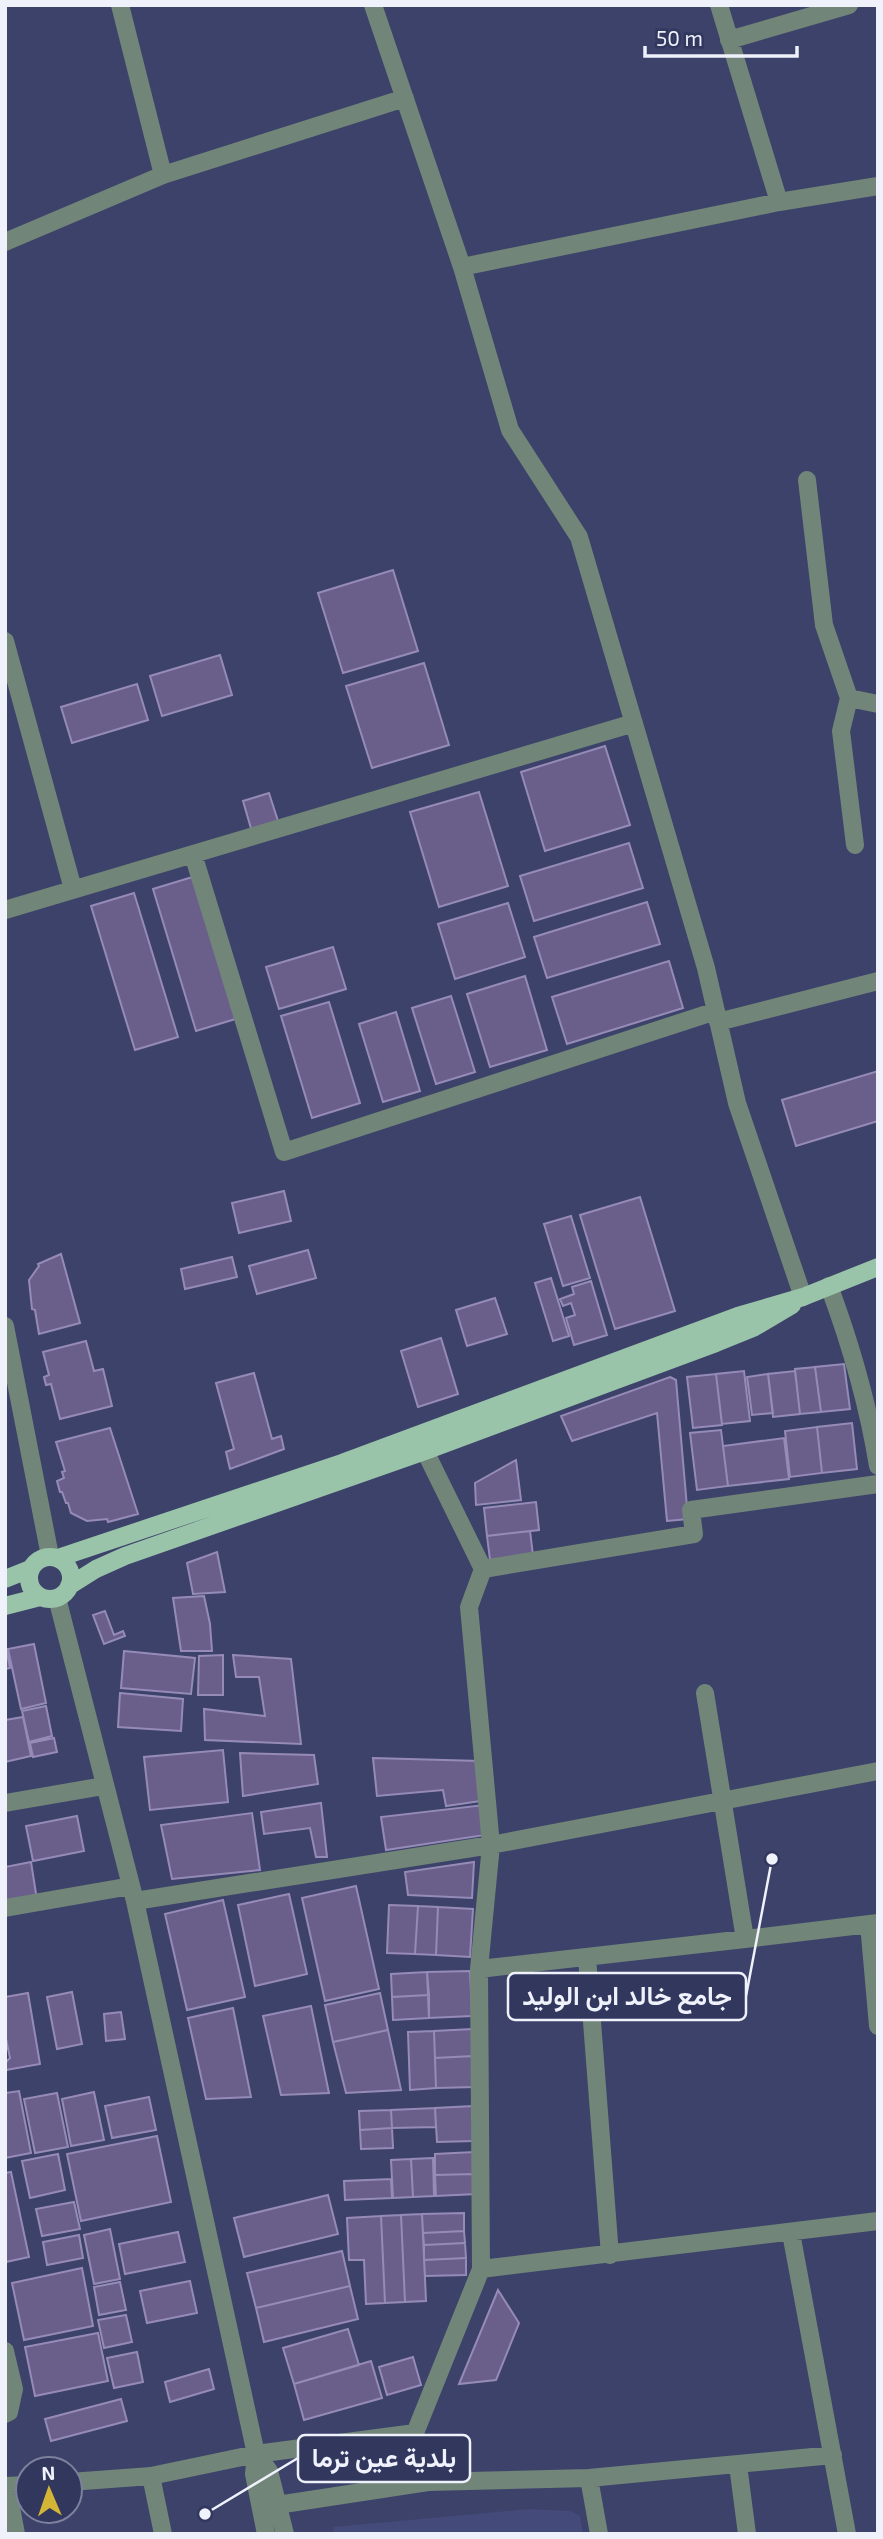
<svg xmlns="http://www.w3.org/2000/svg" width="883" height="2539" font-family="'Exo 2',Vazirmatn,sans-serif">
  <rect width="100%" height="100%" fill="#3c426a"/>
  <path fill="#444a79" d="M529 2509 570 2511 580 2516 583 2534H334L333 2527Z"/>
  <path fill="#6a5f8a" stroke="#968bb8" stroke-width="2" d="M393 570 418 651 343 673 318 593Z
    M220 655 232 695 162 716 150 676Z
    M424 663 449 745 372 768 346 686Z
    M137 684 148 720 72 743 61 707Z
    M605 746 630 825 545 851 521 772Z
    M479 792 508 886 439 907 410 812Z
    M269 793 279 824 252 832 243 801Z
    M629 843 643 888 534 921 520 876Z
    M199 875 242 1017 196 1031 153 889Z
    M134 893 178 1037 135 1050 91 906Z
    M647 902 660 944 547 978 534 937Z
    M508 903 525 957 455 979 438 924Z
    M333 947 346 989 279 1009 266 967Z
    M669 961 683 1008 567 1044 552 997Z
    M525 976 547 1050 490 1067 467 994Z
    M451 996 475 1072 436 1084 412 1008Z
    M329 1002 360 1103 312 1118 281 1016Z
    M396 1012 420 1091 383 1102 359 1024Z
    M878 1071V1121L796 1146 782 1100Z
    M284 1191 291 1221 239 1233 232 1203Z
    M640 1197 675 1311 615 1329 580 1215Z
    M571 1216 590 1278 563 1286 544 1224Z
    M308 1250 316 1278 257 1294 249 1266Z
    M61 1254 80 1323 39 1334 35 1310 32 1309 29 1280 39 1266 38 1264Z
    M232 1257 237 1277 185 1289 181 1269Z
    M551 1278 569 1336 553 1341 535 1283Z
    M591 1281 607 1335 574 1345 566 1318 575 1315 571 1303 563 1306 560 1299 574 1294 572 1287Z
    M495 1298 507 1334 467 1346 456 1310Z
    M441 1338 458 1394 418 1407 401 1351Z
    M86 1341 94 1371 103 1369 112 1406 60 1419 51 1384 46 1385 44 1377 49 1375 43 1352Z
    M844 1364 850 1409 821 1412 815 1367Z
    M815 1367 821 1412 800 1414 795 1369Z
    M744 1371 750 1421 722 1424 716 1374Z
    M795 1371 800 1414 773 1417 768 1374Z
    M254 1373 272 1439 281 1436 284 1449 230 1469 226 1452 234 1449 216 1383Z
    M716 1374 722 1425 693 1428 687 1377Z
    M768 1374 773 1413 752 1415 747 1377Z
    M670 1377 676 1380 688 1519 667 1521 657 1413 572 1441 561 1416Z
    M852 1423 857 1469 822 1473 817 1427Z
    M817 1427 822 1473 790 1477 785 1431Z
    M110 1428 138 1514 108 1522 107 1519 87 1521 71 1513 68 1503H66L62 1492H60L57 1481 64 1478 62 1472 65 1471 56 1442Z
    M721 1430 728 1486 697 1490 690 1433Z
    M784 1438 789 1479 728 1486 723 1446Z
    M516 1460 521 1500 476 1505 475 1483Z
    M536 1502 539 1530 487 1536 484 1508Z
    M530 1531 533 1555 490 1560 487 1536Z
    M217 1552 225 1592 193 1594 187 1563Z
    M204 1596 210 1624 212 1651H181L173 1598Z
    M105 1611 114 1635 123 1631 125 1636 104 1644 93 1615Z
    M5 1643 10 1668 5 1669Z
    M34 1644 46 1703 21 1709 8 1649Z
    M124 1651 195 1658 191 1694 121 1688Z
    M223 1655V1695H198L199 1656Z
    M233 1655 291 1659 301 1744 205 1740 204 1709 265 1716 259 1677H236Z
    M120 1693 183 1699 181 1731 118 1727Z
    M46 1706 52 1736 29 1742 22 1711Z
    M23 1717 31 1756 5 1762V1720Z
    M54 1738 57 1752 33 1757 30 1743Z
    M223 1750 228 1802 150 1810 144 1757Z
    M240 1753 314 1755 318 1784 243 1796Z
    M373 1758 480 1761 481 1801 446 1806 443 1790 377 1796Z
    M321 1803 327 1857H316L310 1828 264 1834 261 1812Z
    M484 1805 485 1835 386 1850 381 1817Z
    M252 1813 260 1870 172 1879 161 1825Z
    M77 1816 84 1851 33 1861 26 1826Z
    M31 1862 37 1900 5 1905V1867Z
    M474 1862 472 1898 408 1895 405 1872Z
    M356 1886 379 1989 325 2001 302 1898Z
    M289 1894 307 1974 255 1986 238 1905Z
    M223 1900 245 1997 187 2010 165 1914Z
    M389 1905 418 1906 415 1954 387 1953Z
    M418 1906 438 1907 436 1955 415 1954Z
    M438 1907 473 1909 470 1957 436 1955Z
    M470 1971 472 2016 429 2018 427 1972Z
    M427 1972 429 1995 392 1997 391 1974Z
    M72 1992 82 2044 57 2049 47 1997Z
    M28 1993 40 2064 6 2070V2062L10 2058 5 2034V1997Z
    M380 1993 388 2030 333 2042 325 2005Z
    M429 1995V2018L393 2020 392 1997Z
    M311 2006 329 2093 281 2095 263 2016Z
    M233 2008 251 2097 206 2099 188 2018Z
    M121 2012 125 2039 106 2041 104 2014Z
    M472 2029 473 2056 435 2058 434 2031Z
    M388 2030 401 2090 346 2093 333 2042Z
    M434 2031 436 2088 410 2090 408 2032Z
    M473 2056 475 2087 436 2088 435 2058Z
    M19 2091 31 2153 5 2158V2093Z
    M94 2092 104 2140 71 2146 62 2099Z
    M57 2093 68 2147 35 2153 24 2099Z
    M149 2097 156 2130 112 2138 105 2106Z
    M473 2106 474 2141 437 2142 435 2108Z
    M435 2108 436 2127 392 2128 391 2110Z
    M391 2110 392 2128 360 2130 359 2111Z
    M392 2128 393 2148 361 2149 360 2130Z
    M157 2136 171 2202 81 2221 67 2154Z
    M474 2152 475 2174 435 2175V2154Z
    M58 2154 65 2190 30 2198 22 2161Z
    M433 2158 434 2196 413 2197 411 2159Z
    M411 2159 413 2197 393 2198 391 2160Z
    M11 2172 29 2257 6 2262 5 2173Z
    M475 2174 476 2194 436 2196 435 2175Z
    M391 2179 392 2198 345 2200 344 2181Z
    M328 2195 338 2234 244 2257 234 2218Z
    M74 2202 80 2229 42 2236 36 2209Z
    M464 2213V2231L423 2233 422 2214Z
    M422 2214 426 2301 405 2302 401 2215Z
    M401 2215 405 2302 385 2303 381 2216Z
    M381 2216 385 2303 366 2304 364 2260H349L347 2218Z
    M110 2229 120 2279 94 2284 84 2235Z
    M464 2231 465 2243 424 2245 423 2233Z
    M178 2232 185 2262 125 2274 119 2244Z
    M79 2235 83 2258 47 2265 43 2242Z
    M465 2243 466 2258 424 2260V2245Z
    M342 2251 350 2286 256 2308 247 2273Z
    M466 2258V2275L425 2276 424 2260Z
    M82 2268 93 2326 24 2340 12 2283Z
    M190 2281 197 2313 147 2323 140 2291Z
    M120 2282 126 2310 99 2315 94 2287Z
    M350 2286 358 2319 264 2342 256 2308Z
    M498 2290 519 2323 496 2380 459 2384Z
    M126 2315 132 2342 104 2348 98 2320Z
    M348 2329 359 2365 294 2384 283 2348Z
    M98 2333 108 2381 35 2396 25 2347Z
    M137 2352 143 2382 114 2388 107 2358Z
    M413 2357 421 2385 387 2395 379 2367Z
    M371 2361 382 2398 304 2420 294 2384Z
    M209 2369 214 2389 170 2402 165 2382Z
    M121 2399 127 2421 51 2441 45 2419Z"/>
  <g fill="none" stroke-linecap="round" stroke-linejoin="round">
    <path stroke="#718578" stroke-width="18" d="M120 5 163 175
      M373 5 462 267 510 430 579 537 706 968 737 1103 803 1297
      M719 5 779 202 878 186
      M729 40 849 5
      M5 242 163 175 405 98
      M462 267 779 202
      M807 480 824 625 849 698 878 704
      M5 641 73 889
      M849 698 841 731 855 845
      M193 854 284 1152 716 1011
      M5 910 634 723
      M718 1022 878 981
      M829 1286C851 1345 868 1404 878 1466
      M5 1326 50 1556
      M425 1451 483 1569 694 1534 691 1510 878 1484
      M483 1569 469 1607 491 1845 479 1969 481 2269 415 2433 428 2482 589 2478 599 2534
      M57 1598 135 1901 256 2454 254 2474 266 2534
      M705 1693 745 1939 878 1923
      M5 1803 104 1786
      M135 1901 491 1845 878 1771
      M5 1908 131 1886
      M869 1924 878 2026
      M587 1957 610 2255
      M479 1969 745 1939
      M791 2233 847 2534
      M481 2269 878 2221
      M5 2351 14 2389 9 2412 5 2414
      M256 2454 269 2471 285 2534
      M738 2465 747 2534
      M151 2476 163 2534
      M589 2478 833 2455
      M70 2482 151 2476 256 2454 415 2433
      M5 2486 28 2485
      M7 2486 16 2534
      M277 2505 428 2482"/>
    <path stroke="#9ac4a9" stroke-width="18" d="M29 1578a21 21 0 1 1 42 0a21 21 0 1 1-42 0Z
      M58 1558 342 1463 738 1316 803 1297 878 1267
      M5 1579 30 1569
      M69 1586 96 1569 125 1556 425 1451 716 1343 753 1328 792 1305
      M5 1606 40 1597"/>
  </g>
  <path fill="none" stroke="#eff1fb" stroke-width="2.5" d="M772 1859L746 1996M205 2514L298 2458"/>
  <g fill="#eff1fb" stroke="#32375e" stroke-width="2.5">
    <circle cx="772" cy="1859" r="7"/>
    <circle cx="205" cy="2514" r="7"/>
  </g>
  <g fill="#32375e" stroke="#eff1fb" stroke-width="2.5">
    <rect x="508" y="1973" width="238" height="47" rx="7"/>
    <rect x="298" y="2435" width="172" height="47" rx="7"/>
  </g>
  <g font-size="26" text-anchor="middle" font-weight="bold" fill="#eff1fb">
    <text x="627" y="2005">جامع خالد ابن الوليد</text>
    <text x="384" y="2467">بلدية عين ترما</text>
  </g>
  <rect width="883" height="2539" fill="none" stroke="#eff1fb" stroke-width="14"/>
  <g transform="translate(49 2490) rotate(358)"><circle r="33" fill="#32375e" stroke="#7e819d" stroke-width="2"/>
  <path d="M0-5L12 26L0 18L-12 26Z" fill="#d3b635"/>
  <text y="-10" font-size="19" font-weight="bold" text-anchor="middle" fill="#eff1fb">N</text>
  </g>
  <path d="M645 46v10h152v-10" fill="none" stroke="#eff1fb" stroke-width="3.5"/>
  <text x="656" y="46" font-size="21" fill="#eff1fb" stroke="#32375e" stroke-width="5" paint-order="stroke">50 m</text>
</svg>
